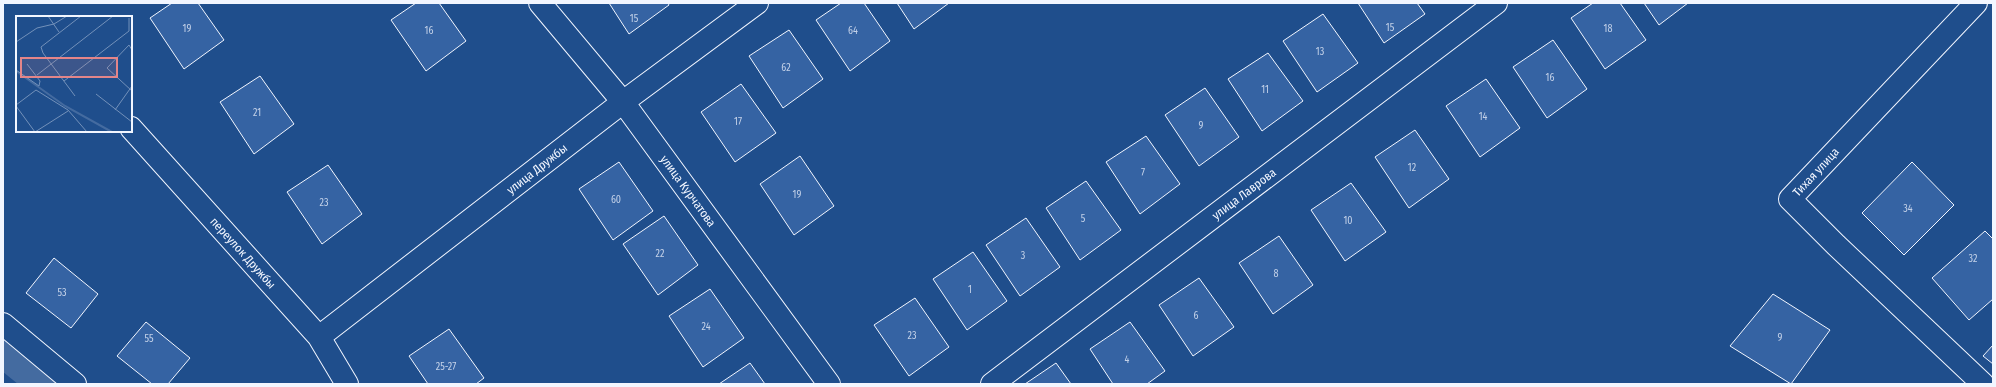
<svg xmlns="http://www.w3.org/2000/svg" width="1996" height="387" font-family="'Fira Sans Condensed',sans-serif">
  <rect width="100%" height="100%" fill="#1f4e8c"/>
  <g fill="none" stroke-linecap="round" stroke-linejoin="round">
    <path stroke="#446ba0" stroke-width="34" d="M3 350 45 384"/>
  </g>
  <path fill="#3563a3" stroke="#f2f6ff" d="M172 3H198L224 40 184 69 150 18Z
    M416 3H439L466 41 426 71 391 20Z
    M609 3H668L669 5 629 34Z
    M841 3H864L890 41 850 71 816 20Z
    M897 3H949L914 29Z
    M1358 3H1417L1425 14 1384 43Z
    M1593 3H1620L1646 40 1605 69 1571 18Z
    M1644 3H1688L1659 25Z
    M1323 14 1358 63 1317 92 1283 41Z
    M789 30 823 79 783 108 749 56Z
    M1553 40 1587 89 1547 118 1513 67Z
    M1268 53 1303 101 1262 131 1228 79Z
    M260 76 294 124 254 154 220 102Z
    M1486 79 1520 128 1480 157 1446 106Z
    M741 84 776 133 735 162 701 112Z
    M1205 88 1239 137 1199 166 1165 115Z
    M1415 130 1449 179 1409 208 1375 157Z
    M1146 136 1180 184 1140 214 1106 162Z
    M800 156 834 206 794 235 760 184Z
    M619 162 653 211 613 240 579 189Z
    M1912 162 1954 205 1904 255 1862 213Z
    M328 165 362 214 322 244 287 192Z
    M1086 181 1121 230 1080 260 1046 208Z
    M1351 183 1386 232 1345 261 1311 210Z
    M664 216 698 265 658 295 623 244Z
    M1026 218 1060 267 1020 296 986 245Z
    M1985 231 1993 239V299L1969 320 1932 278Z
    M1279 236 1313 285 1273 314 1239 263Z
    M973 252 1007 301 967 330 933 279Z
    M54 258 98 294 71 328 26 293Z
    M1199 278 1234 327 1193 356 1159 305Z
    M710 289 744 338 703 367 669 316Z
    M1773 294 1830 330 1791 384 1730 346Z
    M915 298 949 347 909 376 874 325Z
    M146 322 190 358 168 384H152L117 356Z
    M1130 322 1165 371 1147 384H1113L1090 349Z
    M449 329 484 378 476 384H428L409 356Z
    M1993 345V364L1983 356Z
    M750 363 765 384H719Z
    M1056 363 1071 384H1025Z"/>
  <g fill="none" stroke-linecap="round" stroke-linejoin="round">
    <g stroke="#f2f6ff" stroke-width="24">
      <path id="minor" d="M540 3 623 102 829 384
        M1976 3 1790 199 1836 245 1983 384
        M131 128 319 337 347 384
        M3 324 75 384
        M319 337 623 102 757 3
        M992 384 1496 3"/>
    </g>
    <use href="#minor" stroke="#1f4e8c" stroke-width="22"/>
  </g>
  <g text-anchor="middle" dominant-baseline="central" stroke-width="3" stroke-linejoin="round" paint-order="stroke">
    <g font-size="10" fill="#c3d1e8">
      <text x="634" y="19">15</text>
      <text x="1390" y="28">15</text>
      <text x="187" y="29">19</text>
      <text x="1608" y="29">18</text>
      <text x="429" y="31">16</text>
      <text x="853" y="31">64</text>
      <text x="1320" y="52">13</text>
      <text x="786" y="68">62</text>
      <text x="1550" y="78">16</text>
      <text x="1265" y="90">11</text>
      <text x="257" y="113">21</text>
      <text x="1483" y="117">14</text>
      <text x="738" y="122">17</text>
      <text x="1201" y="126">9</text>
      <text x="1412" y="168">12</text>
      <text x="1143" y="173">7</text>
      <text x="797" y="195">19</text>
      <text x="616" y="200">60</text>
      <text x="324" y="203">23</text>
      <text x="1908" y="209">34</text>
      <text x="1083" y="219">5</text>
      <text x="1348" y="221">10</text>
      <text x="660" y="254">22</text>
      <text x="1023" y="256">3</text>
      <text x="1973" y="259">32</text>
      <text x="1276" y="274">8</text>
      <text x="970" y="290">1</text>
      <text x="62" y="293">53</text>
      <text x="1196" y="316">6</text>
      <text x="706" y="327">24</text>
      <text x="912" y="336">23</text>
      <text x="1780" y="338">9</text>
      <text x="149" y="339">55</text>
      <text x="1127" y="360">4</text>
      <text x="446" y="367">25-27</text>
    </g>
    <g font-size="12" fill="#f2f6ff" stroke="#1f4e8c">
      <text transform="translate(537 169) rotate(-38)">улица Дружбы</text>
      <text transform="translate(1816 172) rotate(-47)">Тихая улица</text>
      <text transform="translate(688 191) rotate(54)">улица Курчатова</text>
      <text transform="translate(1244 194) rotate(-37)">улица Лаврова</text>
      <text transform="translate(243 253) rotate(48)">переулок Дружбы</text>
    </g>
  </g>
  <g transform="translate(16 16)">
    <rect width="116" height="116" fill="#1f4e8c"/>
    <path fill="none" stroke="#446ba0" stroke-width="2" d="M0 55 49 90 96 116"/>
    <path fill="none" stroke="#7391ba" stroke-width="1" d="M32 0 43 16M0 26 21 12 38 8 51 0M116 34 113 29 91 52 116 75M0 54 23 70 24 65 11 48M21 59 97 0M48 65 113 15V2M80 78 116 106M59 80 27 37 25 31 65 0M0 89 20 74 52 94 71 116M0 90 19 116M99 94 116 70M19 116 52 95"/>
    <path fill="#e38589" fill-opacity="0.15" stroke="#e38589" stroke-width="2" d="M5 42H101V61H5Z"/>
    <rect width="116" height="116" fill="none" stroke="#f2f6ff" stroke-width="2"/>
  </g>
  <rect width="1996" height="387" fill="none" stroke="#f2f6ff" stroke-width="8"/>
</svg>
